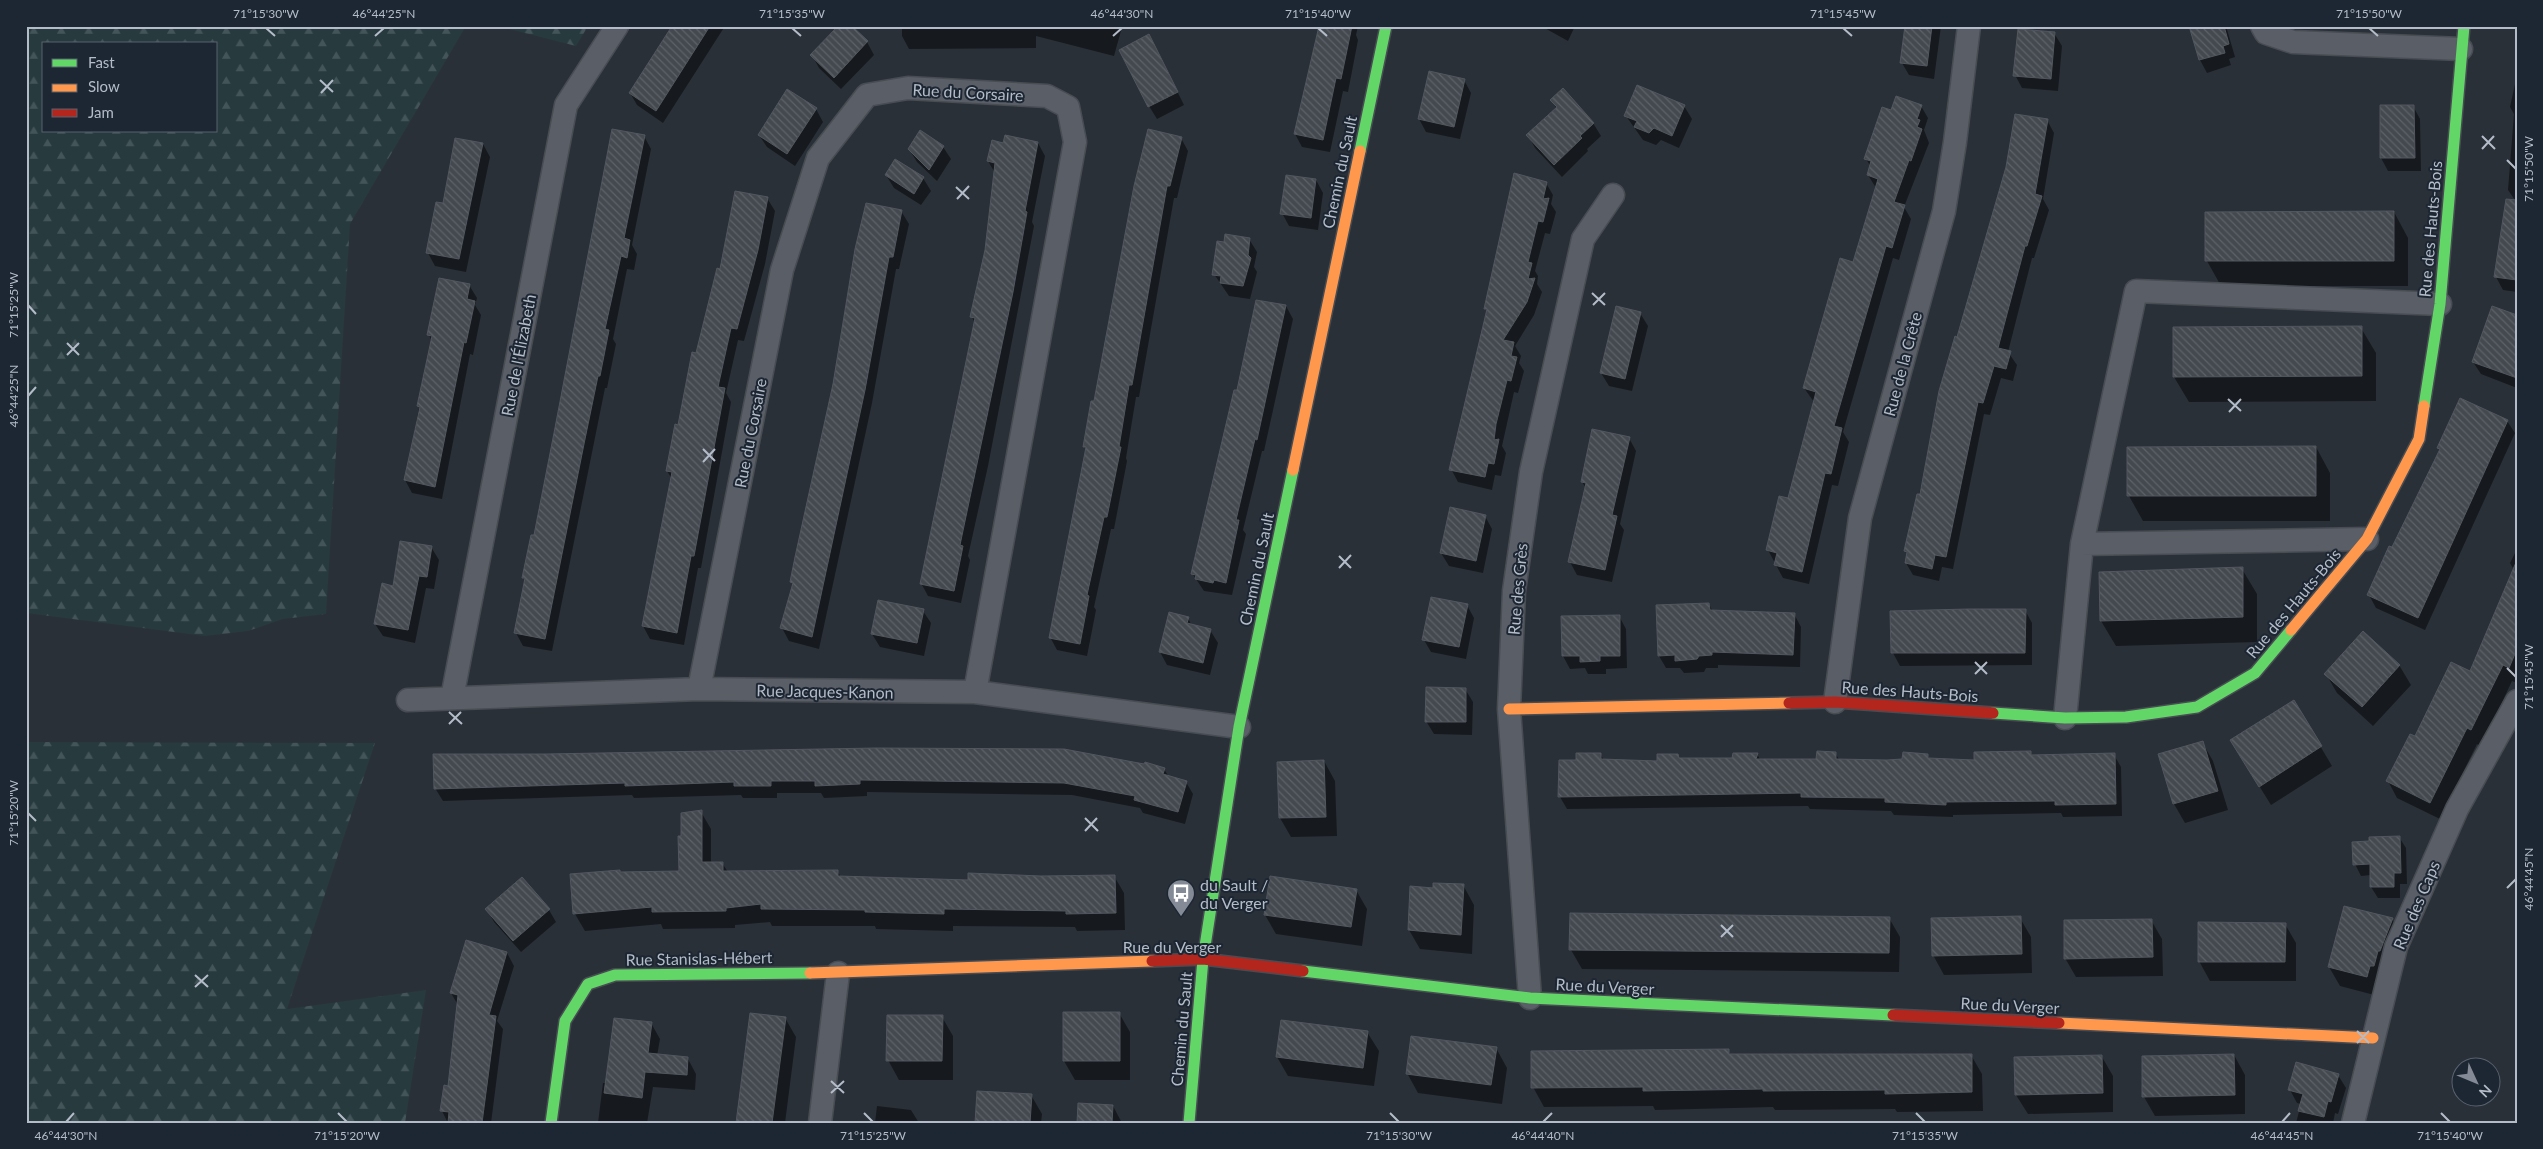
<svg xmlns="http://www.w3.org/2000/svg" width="2543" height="1149" font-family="Lato,sans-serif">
  <defs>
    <pattern id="forest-firs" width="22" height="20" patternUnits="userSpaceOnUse" patternTransform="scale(1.25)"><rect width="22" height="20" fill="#273a3e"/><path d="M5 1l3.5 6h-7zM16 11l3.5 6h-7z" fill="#445559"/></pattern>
    <pattern id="building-back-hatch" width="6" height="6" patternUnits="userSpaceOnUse" patternTransform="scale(1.25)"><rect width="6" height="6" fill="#444950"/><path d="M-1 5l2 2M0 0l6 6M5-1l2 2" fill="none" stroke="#5d6168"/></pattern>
  </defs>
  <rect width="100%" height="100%" fill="#2a3038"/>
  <path fill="url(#forest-firs)" fill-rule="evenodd" d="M26 26H466L350 224 326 614 283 619 248 631 205 636 26 613ZM44 44H216V131H44Z
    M497 26H588L576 46Z
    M26 742 375 743 287 1009 426 990 405 1123H26Z"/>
  <path fill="#0007" d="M672 26H725L663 123 637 105 630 93Z
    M850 26 867 42 874 55 841 89 819 68 812 55Z
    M902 26H1121L1122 27 1114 56 1036 36V48L909 49 902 36Z
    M1320 26H1358L1356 35 1358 40 1348 92 1343 91 1330 152 1302 147 1295 134Z
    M1541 26H1575L1568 41Z
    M1906 26H1941L1934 79 1909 75 1902 63Z
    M2190 26H2226L2235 57 2229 59 2231 65 2207 73 2200 60Z
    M2054 33 2062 46 2058 91 2022 88 2015 75Z
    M1156 49 1184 105 1157 119 1149 106Z
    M2517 75V203L2508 190 2514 114 2510 107Z
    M1464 80 1471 93 1460 139 1426 132 1419 119Z
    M1552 100 1593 123 1601 136 1587 149 1588 151 1562 177 1535 148 1528 135 1557 109Z
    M1684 106 1692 119 1679 148 1661 140 1656 145 1643 140 1626 116Z
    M1921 106 1928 118 1924 130 1929 143 1904 207 1911 219 1899 260 1893 258 1843 432 1849 442 1838 486 1832 485 1809 584 1783 578 1768 550 1789 500 1814 402 1804 388 1854 263 1876 188 1868 175 1871 167 1866 159 1892 111Z
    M2413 106 2420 119 2421 171H2388L2381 158Z
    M816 109 823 122 795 166 767 147 759 135Z
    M2047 120 2054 133 2043 199 2049 210 2034 258H2032L2008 352 2017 365 2013 381 2001 378 1990 415 1984 414 1953 569 1942 567 1939 581 1913 575 1906 563 1908 556 1905 551 1958 338Z
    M644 136 651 149 632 245 637 254 634 270 627 269 613 339 616 344 607 388H605L552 651 523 646 516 633 526 581 524 578Z
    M1181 138 1188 151 1177 198H1174L1139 397H1136L1126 458 1127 461 1114 529H1111L1094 607 1096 610 1087 656 1057 650 1050 637 1095 403Z
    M1038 143 1045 156 1032 222 1034 226 988 466 968 556 970 560 961 603 928 596 921 583 975 323 972 317 986 251 995 173 988 161 1004 144Z
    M483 144 490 157 466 272 435 266 428 253 444 205Z
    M943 147 951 159 937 181 917 162 909 149Z
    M886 175 923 178 931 191 921 205 894 188Z
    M1316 180 1323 193 1318 230 1289 226 1282 213Z
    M1546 183 1553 195 1551 204 1556 212 1550 234 1545 233 1535 271 1538 276 1537 284 1542 292 1534 315 1515 346 1521 356 1519 363 1524 371 1518 393 1514 392 1502 446 1506 453 1501 476 1495 475 1492 490 1458 482 1451 469 1488 313 1486 308Z
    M767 198 775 211 765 264 744 341 738 340 726 393 731 402 701 568H698L684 645 650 639 643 626 672 479 667 471 697 355 721 271Z
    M901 211 909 224 899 269H896L872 403 819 649 789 641 782 628 793 584 792 582Z
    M2394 212 2408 238V286H2221L2207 261V213Z
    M2503 224 2517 226V292L2503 290 2496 277Z
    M1249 239 1257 252 1254 267 1257 272 1250 299 1229 296 1214 274Z
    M469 285 477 298 475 305 481 315 473 355 470 354 442 499 412 493 405 480 432 341 429 335Z
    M1286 306 1293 319 1264 451H1262L1243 530 1246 534 1232 595 1204 591 1192 573 1238 392Z
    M1640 313 1648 326 1632 391 1609 386 1601 373Z
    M2517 316V388L2481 374 2473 362Z
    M2361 328 2376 353V401L2189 402 2174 377Z
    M2507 421 2515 433 2425 630 2376 608 2369 595 2441 451 2439 448Z
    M1629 438 1636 451 1620 524 1624 530 1612 582 1577 575 1570 562 1586 488 1582 482Z
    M2316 447 2330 473V521H2143L2129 496Z
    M1485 516 1492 529 1483 573 1449 566 1441 553Z
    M431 547 439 560 434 589 426 588 415 643 383 636 375 624 394 587Z
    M2517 549V683L2512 681 2481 747 2477 744 2440 819 2397 798 2388 781 2415 738 2470 672 2514 570 2510 563Z
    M2242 569 2257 594V642L2116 646 2101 621Z
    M1709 604 1713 612 1794 614 1801 627 1800 667 1718 665V668H1706L1704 672 1684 673 1680 668H1666L1659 656Z
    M1467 605 1474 618 1466 659 1431 652 1424 640Z
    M2025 610 2032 623V665L1900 666 1893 653Z
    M923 611 931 623 924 656 880 647 872 634Z
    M1619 616 1626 629 1627 668 1606 669V674H1588L1585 668 1570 669 1563 656Z
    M1188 618 1192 626 1210 630 1218 643 1210 675 1167 665 1160 652Z
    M2399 665 2411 685 2373 726 2337 693 2326 674Z
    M1465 689 1473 702 1472 735 1434 734 1426 721Z
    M2294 702 2332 766 2271 805 2243 760Z
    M2202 742 2213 761 2228 810 2185 823 2174 804 2159 755Z
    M2030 752 2032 756 2114 755 2121 767 2122 816 2063 817 2061 813 1953 815V817L1894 815 1891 811 1810 809 1808 806 1567 809 1560 797 1577 761 1600 754 1604 760 1658 762 1679 759 1734 760 1757 754 1761 761 1818 760 1835 753 1840 761 1904 760 1927 755 1930 759 1975 761Z
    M434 755 1164 769 1169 777 1186 782 1193 794 1185 824 1143 813 1140 808 1072 795 867 792V796L824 798 821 793H777V798H743L741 795 634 798 632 795 443 801 435 788Z
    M1324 761 1335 781 1337 836 1291 837 1280 818 1279 763Z
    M701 812 711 829V863H722L728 872 837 871 841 877 969 881 1114 876 1124 893 1125 930 1077 931 1075 927 953 926V931L876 929 875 926H772L770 922 735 925V928L663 929 661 924 585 931 575 914 571 875 681 873 683 837Z
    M2399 837 2406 848 2407 884H2400V898H2378L2371 887V875L2361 876 2355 864 2370 842Z
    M1463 885 1474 905 1472 954 1420 949 1409 930 1434 889Z
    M1356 890 1367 909 1362 946 1276 934 1265 915Z
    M487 909 549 910 556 922 521 952 494 922Z
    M1889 918 1900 937 1899 972 1582 969 1571 950Z
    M2020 918 2031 937 2032 973 1944 975 1933 955Z
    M2392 919 2403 938 2378 996 2340 986 2329 967Z
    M2151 920 2162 939 2163 976 2076 977 2065 958Z
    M2285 924 2296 943V981H2210L2199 961Z
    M467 941 507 953 514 966 497 1021 503 1029 491 1123H448L442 1111 445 1087H449L458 1005 451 993Z
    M1064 1013H1119L1130 1032V1080H1075L1064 1061Z
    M942 1017 953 1036V1080H899L888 1060Z
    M785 1018 796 1037 785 1123H738Z
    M651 1023 660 1039 657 1056 688 1059 696 1074 695 1090 653 1087 647 1123H598L603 1083H607Z
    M1367 1032 1379 1051 1374 1086 1288 1076 1277 1057Z
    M1496 1048 1507 1068 1502 1104 1418 1093 1407 1073Z
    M1728 1051 1731 1055H1971L1982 1074 1983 1111 1897 1112 1895 1109 1775 1110 1773 1107 1655 1110 1653 1106 1544 1107 1533 1087Z
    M2234 1055 2245 1075V1114L2155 1116 2144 1097Z
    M2102 1057 2113 1076V1112L2028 1114 2016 1095Z
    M2338 1075 2346 1088 2338 1114 2335 1113 2333 1123H2296L2301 1104 2297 1103 2290 1090Z
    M1031 1095 1042 1114 1041 1123H976Z
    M877 1106 911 1110 919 1123H875Z
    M1113 1106 1122 1123H1078Z"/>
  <path fill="url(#building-back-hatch)" stroke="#52575f" d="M672 26H710L656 111 629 93Z
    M838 26H852L868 41 834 78 810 55Z
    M1319 26H1352L1341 79 1336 78 1323 140 1294 134Z
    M1905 26H1932L1927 66 1900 63Z
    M2189 26H2224L2229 44 2223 46 2225 53 2199 60Z
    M2018 29 2055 32 2051 79 2013 76Z
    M1149 34 1178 92 1148 107 1119 50Z
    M1429 71 1465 79 1454 127 1418 119Z
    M1637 85 1685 105 1672 136 1654 128 1649 133 1634 127 1637 121 1624 116Z
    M1563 88 1594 123 1580 136 1582 138 1554 165 1526 135 1557 107 1550 100Z
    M787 89 817 108 787 154 758 135Z
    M1896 96 1922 105 1917 119 1920 120 1917 127 1922 129 1911 161 1909 160 1894 202 1905 205 1892 248 1886 246 1834 426 1842 428 1831 474 1825 473 1802 572 1774 565 1777 553 1766 550 1779 496 1788 498 1816 392 1803 388 1840 258 1853 262 1878 179 1867 175 1871 161 1864 159 1882 107 1891 110Z
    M2380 105H2414L2415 158H2380Z
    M2015 114 2048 119 2035 194 2042 196 2027 246H2025L1998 348 2011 351 2006 369 1994 366 1983 403 1978 402 1946 557 1935 555 1932 569 1905 563 1907 552 1904 551 1917 494H1920L1939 391 1955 336 1957 337 2006 167Z
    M612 129 645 135 624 238 630 240 627 258 621 256 605 329 609 330 600 376H598L585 439 545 639 514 633 525 578H522L531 535H534L554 433Z
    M1148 129 1182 137 1170 186H1167L1132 385H1129L1119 447H1121L1107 517H1104L1087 595 1089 596 1080 644 1049 638 1086 447H1083L1091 401H1094L1134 186Z
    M920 130 944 146 929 170 908 149Z
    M1005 135 1038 142 1025 211 1027 212 1013 292 960 545 963 546 954 591 920 584 975 318 970 317 985 250 995 163 987 161 992 140 1003 143Z
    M455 138 483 143 459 259 426 253 436 202 443 203Z
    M895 159 924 177 914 194 885 175Z
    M1514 173 1547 182 1543 199 1549 198 1543 222 1538 221 1528 262 1532 263 1528 279 1535 278 1527 302 1503 340 1514 342 1511 356 1517 357 1511 381 1507 380 1496 424 1494 440 1499 439 1494 464 1488 463 1485 477 1449 470 1487 309H1484Z
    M1286 175 1316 179 1311 218 1280 214Z
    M735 191 768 197 758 250 737 329 731 328 718 387 725 388 694 556H691L677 633 642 626 672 472 666 471 675 424 678 425 692 352 696 353 717 268 720 269Z
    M2506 199 2517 200V280L2494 277Z
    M866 203 902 210 893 257H889L865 390 812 637 780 628 793 583 790 582 795 557 833 384 855 249Z
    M2394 211V261H2205V212Z
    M1225 234 1250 238 1248 255 1251 258 1243 286 1220 283 1221 276 1212 275 1217 241 1224 242Z
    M439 278 470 284 467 299 475 301 466 343 464 342 435 487 404 480 420 407 417 406 432 336 427 335Z
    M1256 300 1286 305 1257 440 1255 439 1236 520H1239L1226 583 1214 580 1213 583 1195 579 1196 575 1191 574 1234 390H1237Z
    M1616 306 1641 312 1625 379 1600 373Z
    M2492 306 2517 315V378L2472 362Z
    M2362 326V376L2173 377V327Z
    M2460 398 2508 420 2418 618 2367 595 2389 546 2392 547 2440 449 2437 448Z
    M1592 429 1630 437 1612 515 1617 516 1605 570 1568 562 1586 483 1581 482Z
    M2316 446V496H2127V447Z
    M1450 507 1486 515 1476 561 1440 553Z
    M400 541 432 546 427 577 419 576 408 630 374 624 382 583 393 586Z
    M2517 560V649L2509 668 2503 665 2471 730 2467 728 2430 803 2386 781 2410 734 2415 736 2451 662 2470 671Z
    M2243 567V617L2100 621 2099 572Z
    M1431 597 1468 604 1459 647 1422 640Z
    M878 600 924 609 917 643 871 634Z
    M1709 603 1710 610 1795 613 1793 655 1712 652V655L1699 656 1697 659 1675 661V655L1658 656 1656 605Z
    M1968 609H2026L2025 653H1891L1890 611Z
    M1169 612 1189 617 1187 623 1211 629 1203 663 1159 652Z
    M1620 615V656H1600V661L1580 662V656H1562L1561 616Z
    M2363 631 2400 665 2362 707 2324 674Z
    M1426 687 1466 688V722H1425Z
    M2294 700 2322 746 2259 787 2230 740Z
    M2203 741 2218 791 2173 804 2158 754Z
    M876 748 1064 749 1144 764 1145 762 1165 768 1163 774 1187 781 1178 812 1134 800 1135 796 1064 783 860 780V784L815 786V781H771V786H734V782L625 786V783L434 789 433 754H546Z
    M1817 751 1836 752V759L1887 760 1902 759 1903 752 1928 754V758L1974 760V752L2031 751V755L2115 753 2116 804 2055 805V801L1946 802V805L1885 802V798L1801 797V793L1558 797 1559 760H1576V753H1601V759L1657 761V754H1678L1679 758H1732L1733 753H1758L1756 759H1816Z
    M1324 760 1326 817 1279 818 1277 762Z
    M702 810V862H723V871L838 870V876L968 880V873L1041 876 1115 875 1116 913 1066 914V911L944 909V914L865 912V910L761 909V904L726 908V911L652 912V907L573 914 570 874 620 870V872L679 871 678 836H681V813Z
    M2400 836 2401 873H2394V887H2370V864L2353 865 2352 842 2369 841V837Z
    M1270 876 1357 889 1351 927 1264 915Z
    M522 877 550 909 513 941 485 909Z
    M1433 883 1464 884 1461 935 1408 930 1410 886 1433 888Z
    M2344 906 2393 918 2380 951H2378L2374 966H2370L2367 977 2328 967Z
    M1570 913 1890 917 1889 953 1569 950Z
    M2021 916 2022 954 1932 956 1931 918Z
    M2152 919 2153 957 2064 959V920Z
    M2198 922 2286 923 2285 962H2198Z
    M466 940 507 952 489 1015 496 1016 482 1123H448L449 1112 440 1111 444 1085 448 1086 458 995 450 993Z
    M1063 1012H1120V1061H1063Z
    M750 1013 786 1017 772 1123H736Z
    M887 1015H943L942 1061H886Z
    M614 1018 652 1022 648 1053 688 1057 687 1075 645 1072 642 1098 604 1093Z
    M1281 1020 1368 1031 1363 1068 1276 1057Z
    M1411 1036 1497 1047 1491 1085 1406 1074Z
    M1729 1049V1054H1972V1092L1885 1094V1090L1763 1091V1089L1643 1091V1087L1531 1088V1051Z
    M2234 1054 2235 1095 2142 1097V1056Z
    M2102 1055 2103 1093 2015 1095 2014 1057Z
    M2296 1062 2339 1074 2331 1102 2328 1101 2324 1117 2298 1111 2303 1094 2288 1090Z
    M977 1091 1032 1094 1030 1123H975Z
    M1078 1103 1113 1105 1112 1123H1077Z"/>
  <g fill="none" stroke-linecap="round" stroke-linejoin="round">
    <g stroke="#484c53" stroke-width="25">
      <path id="street" d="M2262 26 2266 33 2293 42 2461 49
        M2082 544 2367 539
        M699 689 782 270 818 158 867 95 908 88 1047 96 1068 107 1075 142 975 692
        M452 698 566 105 617 26
        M408 700 699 689 975 692 1239 727
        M1835 702 1860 518 1944 211 1955 142 1969 26
        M2065 718 2082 544 2136 291 2440 304
        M1530 998 1509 709 1514 591 1531 472 1583 239 1613 195
        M820 1123 838 973
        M2353 1123 2396 947 2457 809 2517 701"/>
    </g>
    <g stroke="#484c53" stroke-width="14">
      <path id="fast" d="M1360 151 1386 26
        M2424 406 2440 304 2464 26
        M1993 713 2065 718 2126 717 2197 707 2255 673 2291 630
        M1303 971 1530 998 1893 1015
        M551 1123 565 1021 588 984 615 975 810 973
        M1189 1123 1203 959 1239 727 1293 470"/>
    </g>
    <g stroke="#484c53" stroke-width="14">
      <path id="slow" d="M1293 470 1360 151
        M2291 630 2367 539 2419 439 2424 406
        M1509 709 1789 703
        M810 973 1152 961
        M2059 1023 2373 1038"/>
    </g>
    <g stroke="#484c53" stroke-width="14">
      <path id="jam" d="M1789 703 1835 702 1993 713
        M1152 961 1203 959 1303 971
        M1893 1015 2059 1023"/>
    </g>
    <use href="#street" stroke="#5a5e66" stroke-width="22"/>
    <use href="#fast" stroke="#63d668" stroke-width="11"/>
    <use href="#slow" stroke="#ff974d" stroke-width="11"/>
    <use href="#jam" stroke="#b3261e" stroke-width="11"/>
  </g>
  <path fill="none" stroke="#b4bcc9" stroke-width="2" d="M266 28 275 36M792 28 801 36M1318 28 1327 36M1843 28 1852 36M2369 28 2378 36M375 36 384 28M1113 36 1122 28M320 80 333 92M321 93 333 80M2482 136 2495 149M2482 149 2494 136M2507 160 2516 169M956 187 969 199M957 199 969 186M1592 293 1605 305M28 305 36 314M1593 305 1605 293M67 343 79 355M67 355 79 343M28 396 36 387M2228 399 2241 411M2229 412 2241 399M703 449 715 461M703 462 715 449M1339 556 1351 568M1339 568 1351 555M1975 662 1987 674M2507 668 2516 677M1975 674 1987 662M449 712 462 724M449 724 461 712M28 813 36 821M1085 818 1098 831M1085 831 1097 818M2507 888 2516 879M1721 925 1733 937M1721 937 1733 925M195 975 208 987M195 987 208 975M2357 1031 2369 1043M2357 1043 2369 1031M831 1081 844 1093M831 1093 844 1081M338 1113 347 1122M864 1113 873 1122M1390 1113 1399 1122M1916 1113 1925 1122M2441 1113 2450 1122M66 1122 74 1113M1543 1122 1552 1113M2282 1122 2290 1113"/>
  <defs>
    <g id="bus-pin" transform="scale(1.4375)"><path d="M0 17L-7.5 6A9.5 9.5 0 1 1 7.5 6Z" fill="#848b96" stroke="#1d2633"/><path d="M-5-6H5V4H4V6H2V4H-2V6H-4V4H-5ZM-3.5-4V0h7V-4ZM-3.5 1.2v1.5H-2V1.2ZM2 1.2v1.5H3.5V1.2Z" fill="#fff"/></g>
  </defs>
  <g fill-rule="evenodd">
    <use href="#bus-pin" x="1181" y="893"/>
  </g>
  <g text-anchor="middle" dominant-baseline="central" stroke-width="4" stroke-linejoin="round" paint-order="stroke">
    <g font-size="16" fill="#b4bcc9" stroke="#1d2633">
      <text transform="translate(968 92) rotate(3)">Rue du Corsaire</text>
      <text transform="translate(1339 172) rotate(-78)">Chemin du Sault</text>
      <text transform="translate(2430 229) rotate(-85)">Rue des Hauts-Bois</text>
      <text transform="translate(518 355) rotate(-79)">Rue de l'Élizabeth</text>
      <text transform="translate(1902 364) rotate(-75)">Rue de la Crête</text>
      <text transform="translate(750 433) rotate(-79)">Rue du Corsaire</text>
      <text transform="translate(1256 569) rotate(-78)">Chemin du Sault</text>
      <text transform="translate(1517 589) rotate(-85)">Rue des Grès</text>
      <text transform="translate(2293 603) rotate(-50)">Rue des Hauts-Bois</text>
      <text transform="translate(825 691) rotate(1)">Rue Jacques-Kanon</text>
      <text transform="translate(1910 691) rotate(4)">Rue des Hauts-Bois</text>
      <text transform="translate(2416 905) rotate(-67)">Rue des Caps</text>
      <text x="1172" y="946">Rue du Verger</text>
      <text transform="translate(699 958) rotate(-1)">Rue Stanislas-Hébert</text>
      <text transform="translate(1605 986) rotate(3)">Rue du Verger</text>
      <text transform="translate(2010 1005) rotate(3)">Rue du Verger</text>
      <text transform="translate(1181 1029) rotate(-85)">Chemin du Sault</text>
    </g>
    <g font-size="16" fill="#b4bcc9" stroke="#1d2633" text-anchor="start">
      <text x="1200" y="884">du Sault /<tspan x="1200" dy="18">du Verger</tspan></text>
    </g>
  </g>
  <rect width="2543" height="1149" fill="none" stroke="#1d2633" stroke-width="55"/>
  <rect x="42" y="42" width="175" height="90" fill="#1d2633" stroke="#59626f"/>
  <rect x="52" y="59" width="25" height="8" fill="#63d668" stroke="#59626f"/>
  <text x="88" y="68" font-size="15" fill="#b4bcc9">Fast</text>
  <rect x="52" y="84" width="25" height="8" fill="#ff974d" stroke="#59626f"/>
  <text x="88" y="92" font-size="15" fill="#b4bcc9">Slow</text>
  <rect x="52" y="109" width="25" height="8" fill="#b3261e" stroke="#59626f"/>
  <text x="88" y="118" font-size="15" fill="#b4bcc9">Jam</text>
  <g transform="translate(2476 1082) rotate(134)"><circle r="24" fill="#1d2633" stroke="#59626f"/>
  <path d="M0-4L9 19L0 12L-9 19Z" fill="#848b96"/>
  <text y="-8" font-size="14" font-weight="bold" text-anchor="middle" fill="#b4bcc9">N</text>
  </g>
  <rect x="28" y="28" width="2488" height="1094" fill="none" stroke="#b4bcc9" stroke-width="2"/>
  <g font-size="12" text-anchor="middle" fill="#b4bcc9">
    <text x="266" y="18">71°15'30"W</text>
    <text x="384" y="18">46°44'25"N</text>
    <text x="792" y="18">71°15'35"W</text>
    <text x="1122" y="18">46°44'30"N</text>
    <text x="1318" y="18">71°15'40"W</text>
    <text x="1843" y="18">71°15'45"W</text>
    <text x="2369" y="18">71°15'50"W</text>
    <text transform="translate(2529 169) rotate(-90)" y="4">71°15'50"W</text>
    <text transform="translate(14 305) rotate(-90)" y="4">71°15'25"W</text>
    <text transform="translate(14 396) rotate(-90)" y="4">46°44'25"N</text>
    <text transform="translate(2529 677) rotate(-90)" y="4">71°15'45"W</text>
    <text transform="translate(14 813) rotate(-90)" y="4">71°15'20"W</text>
    <text transform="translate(2529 879) rotate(-90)" y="4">46°44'45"N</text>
    <text x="66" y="1140">46°44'30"N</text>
    <text x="347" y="1140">71°15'20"W</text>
    <text x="873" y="1140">71°15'25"W</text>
    <text x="1399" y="1140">71°15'30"W</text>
    <text x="1543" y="1140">46°44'40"N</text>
    <text x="1925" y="1140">71°15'35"W</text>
    <text x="2282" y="1140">46°44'45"N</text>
    <text x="2450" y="1140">71°15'40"W</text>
  </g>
</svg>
